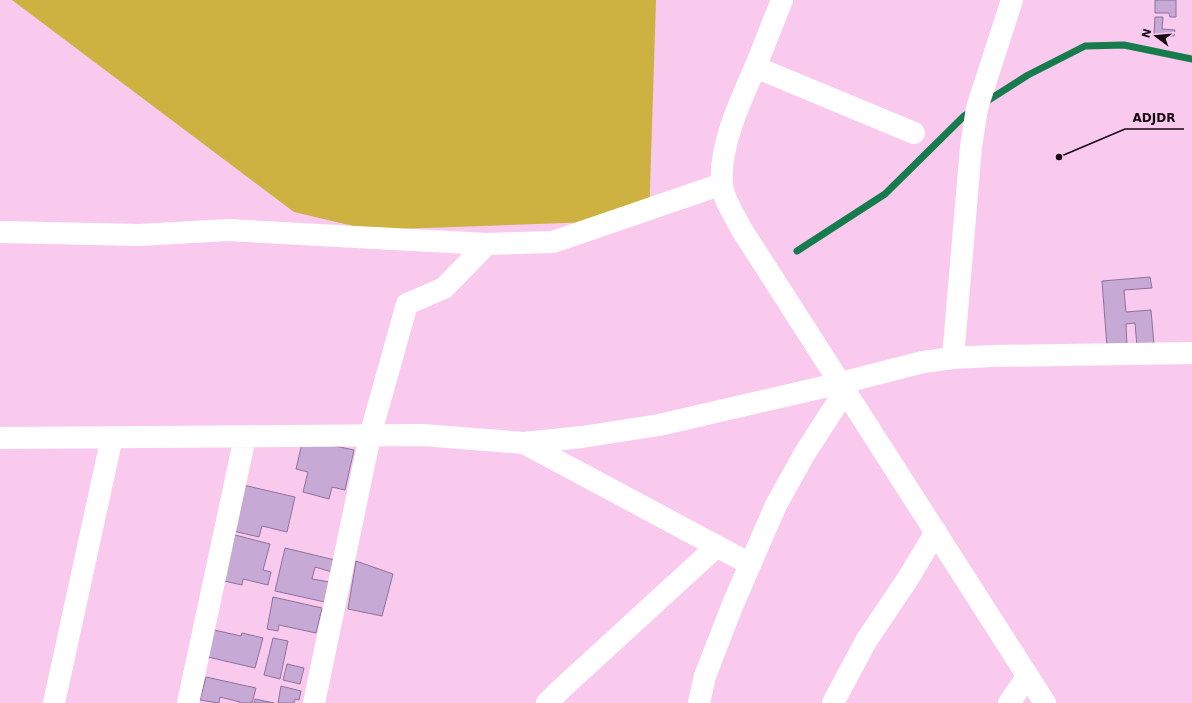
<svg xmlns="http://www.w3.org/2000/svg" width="1192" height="703" font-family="'DejaVu Sans',sans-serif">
  <rect width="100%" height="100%" fill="#f9caee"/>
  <path fill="#cdb141" d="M12 0H656L649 220 370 230 294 212Z"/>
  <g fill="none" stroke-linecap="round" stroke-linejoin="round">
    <path stroke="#177c4d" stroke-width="7" d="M984 103 1028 75 1085 46 1124 45 1192 59
      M797 251 885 194 964 116 972 111"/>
  </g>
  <path fill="#c7a9d5" stroke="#8e719b" d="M1155 0H1176V17H1170L1169 13H1155Z
    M1155 17H1163L1162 29 1175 30 1174 36 1154 35Z
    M1150 277 1152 288 1124 290 1126 312 1151 310 1154 345 1137 347 1135 323 1126 324 1127 345 1107 347 1102 281Z
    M303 439 354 450 345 490 332 487 329 499 303 492 308 472 296 469Z
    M243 485 295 497 287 532 262 526 259 537 233 531Z
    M235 535 270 544 263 570 271 572 268 585 243 579 242 585 224 581Z
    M285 548 335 560 332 572 315 567 312 579 330 582 325 602 275 591Z
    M356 561 393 574 382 616 348 609Z
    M273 597 322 608 316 633 279 625 278 631 267 629Z
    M214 630 241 636 242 633 263 638 255 668 208 657Z
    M273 638 288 641 280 679 264 675Z
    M287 664 304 668 300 684 283 680Z
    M206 677 256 688 252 703H240V702L220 697 219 703 200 700Z
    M281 686 301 691 299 700 295 699 294 703H278Z
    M255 699 274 703H254Z"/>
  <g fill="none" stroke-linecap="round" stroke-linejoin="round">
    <path stroke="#fff" stroke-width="22" d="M782 0C773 23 764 45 755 68 740 102 719 146 722 184 723 200 735 216 742 230L1045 703
      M755 67 914 133
      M0 232 140 235 228 230 487 244
      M953 358 971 147 977 108 1012 0
      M0 438 423 435 524 443 582 437 659 425 841 383 923 362 953 358 991 356 1192 353
      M524 443 750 564
      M54 703 112 437
      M188 703 245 437
      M314 703 370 436 407 304 444 288 487 244 553 242 722 184
      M547 703 559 691 716 547
      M699 703 705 676 733 604 776 505 805 453 845 391
      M833 703 866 641 907 580 936 532
      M1009 703 1027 677"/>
  </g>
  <path fill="none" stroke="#160713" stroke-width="1.5" d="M1059 157L1125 129H1184"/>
  <circle fill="#160713" stroke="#f9caee" stroke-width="1.5" cx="1059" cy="157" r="4"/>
  <g font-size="12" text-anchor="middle" font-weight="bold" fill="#160713" stroke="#f9caee" stroke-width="4" stroke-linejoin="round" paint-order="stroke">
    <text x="1154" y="122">ADJDR</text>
  </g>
  <g transform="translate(1156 36) rotate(286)" stroke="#f9caee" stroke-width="3" paint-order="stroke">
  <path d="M0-3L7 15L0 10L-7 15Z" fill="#160713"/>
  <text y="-6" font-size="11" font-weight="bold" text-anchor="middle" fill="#160713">N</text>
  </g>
</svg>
